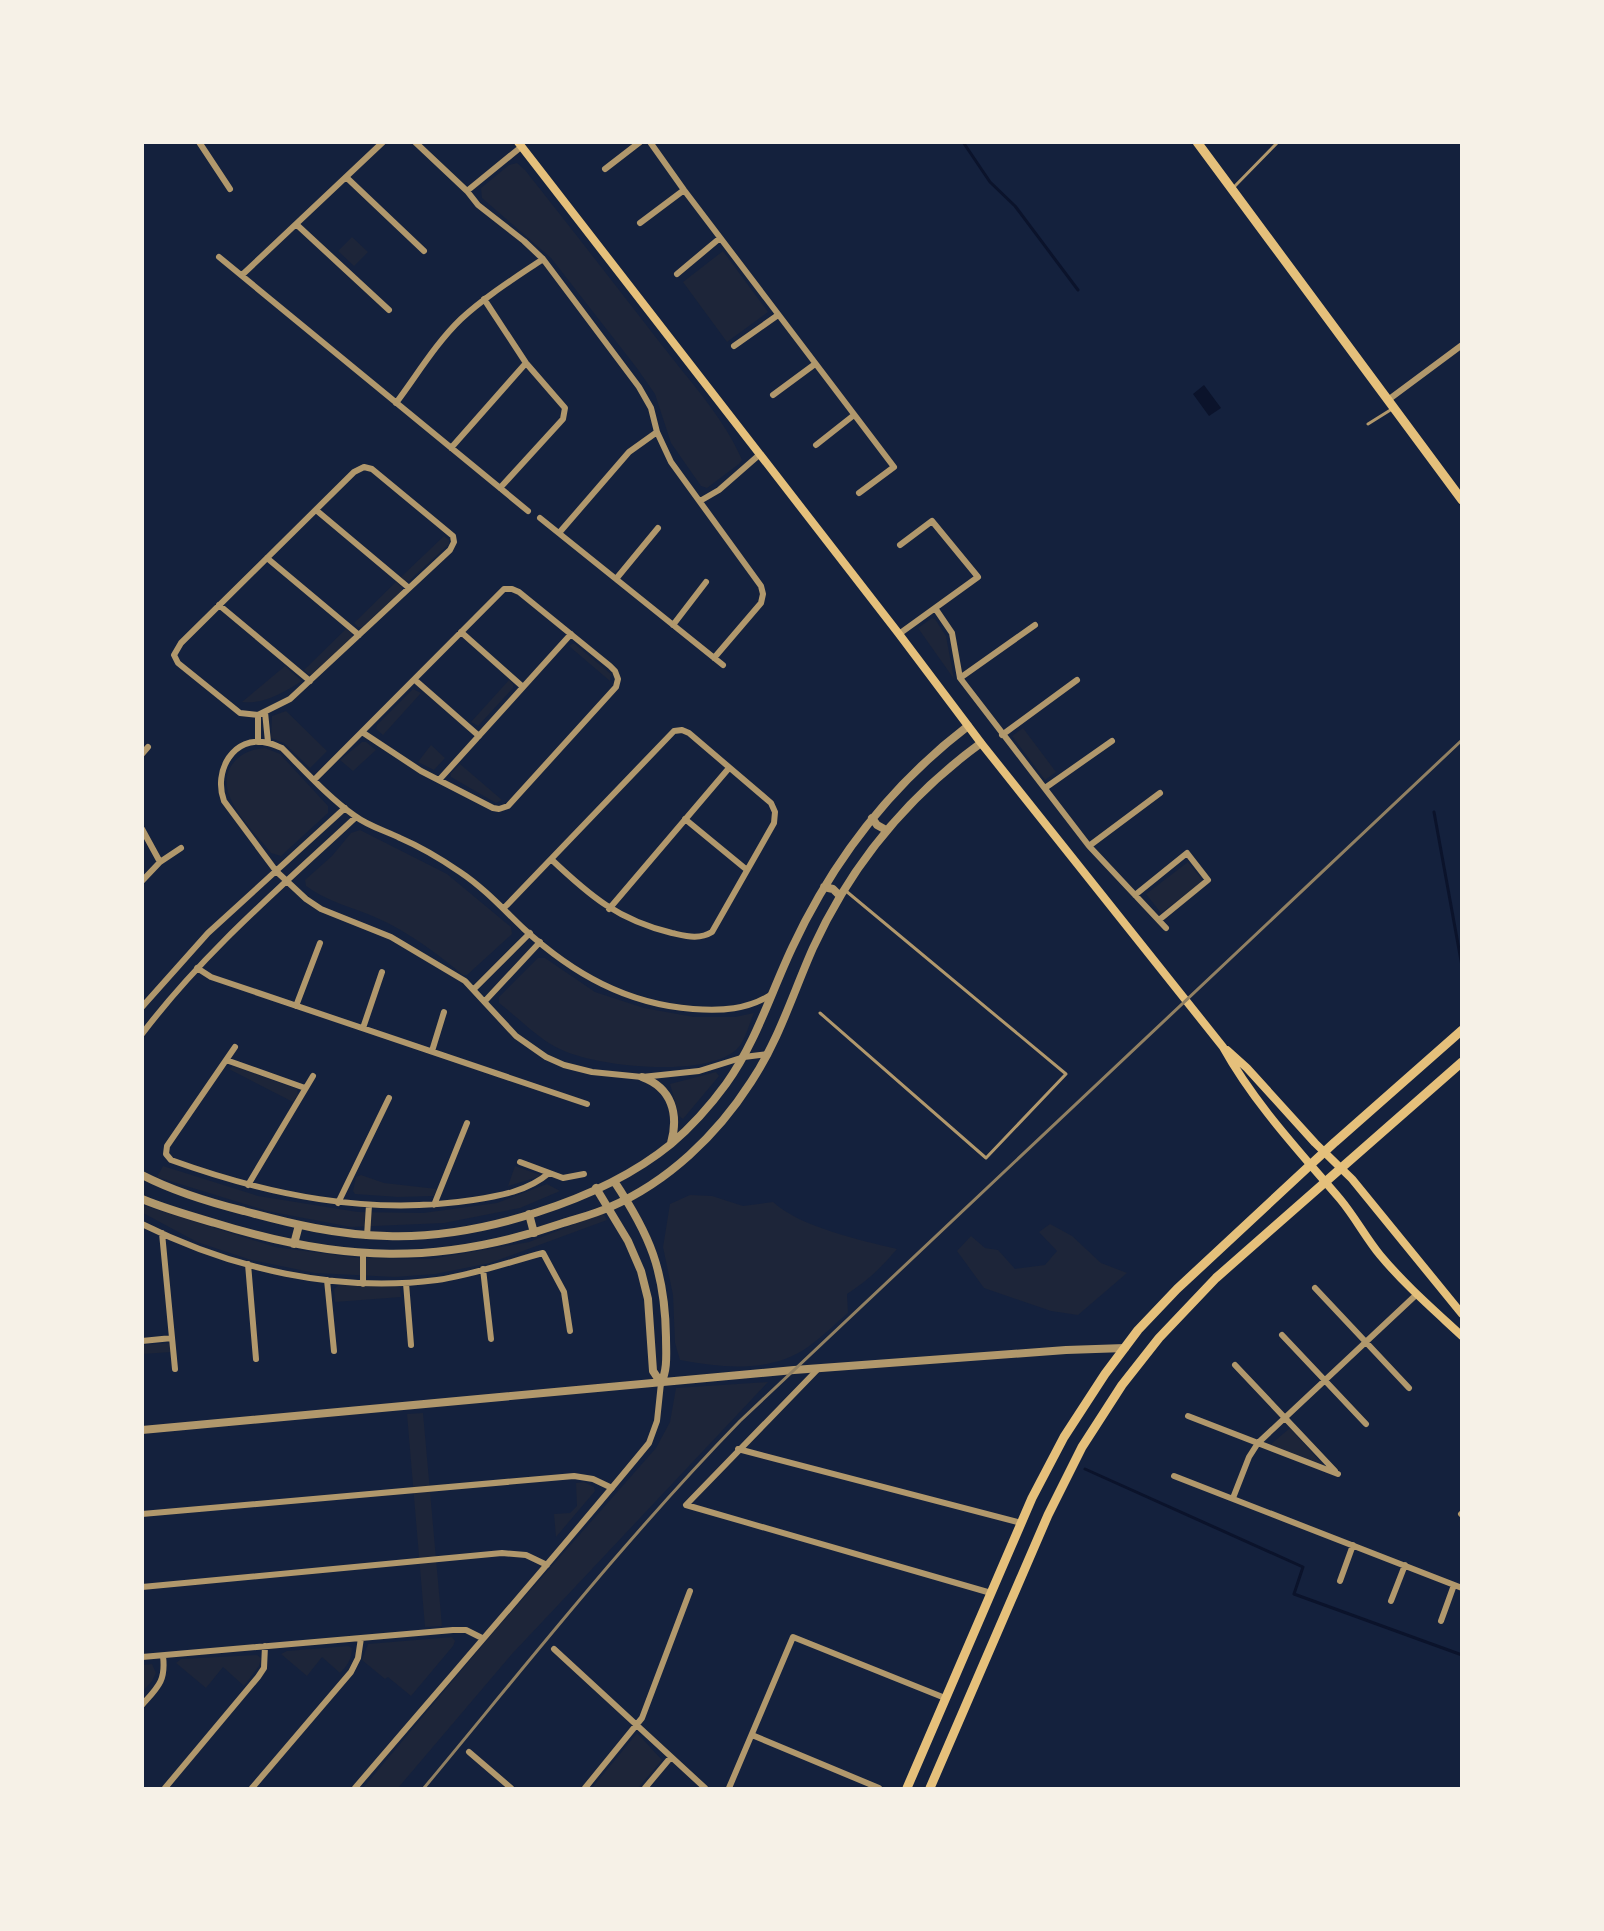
<svg xmlns="http://www.w3.org/2000/svg" width="1604" height="1931" font-family="Mulish,sans-serif">
  <rect width="100%" height="100%" fill="#14213d"/>
  <path fill="#1d2539" d="M517 163 525 170C571 228 616 286 661 344 688 379 725 419 742 460L739 464 707 488 701 486 671 443 655 394 636 367 551 258 482 198 481 188 509 165Z
    M352 237 368 252 354 266 338 251Z
    M723 251 768 312 727 342 683 282Z
    M444 536 449 540V544L409 581H405L401 577Z
    M396 582 402 587V591L362 627H358L354 623Z
    M932 618 935 619 946 636 954 679 918 628Z
    M346 629 352 633V638L312 674H308L304 670Z
    M572 644H575L611 674 610 681 569 646Z
    M285 666 302 681C282 693 266 704 242 702Z
    M509 680 513 684V688L478 726 471 722Z
    M413 689 421 693 383 735 376 729 377 725Z
    M286 711 327 751 310 768 284 743 271 738 272 716Z
    M1023 728 1056 772 1045 780 1012 736Z
    M362 742H366L376 750 353 771 340 760Z
    M431 745 445 758 434 770 418 762Z
    M265 748 280 754 328 806V813L281 856 271 853C253 830 208 790 235 761 244 752 253 749 265 748Z
    M460 764 502 800 496 803 451 777V773Z
    M360 830 447 874 511 927 512 934 467 975H463C436 953 409 932 377 918 352 907 328 902 306 886L305 880 332 856 351 833Z
    M1188 862 1203 881 1161 913 1146 894Z
    M538 958H545L595 992 644 1008 694 1017H735L754 1013C749 1024 745 1042 736 1050 703 1078 599 1067 562 1050 539 1040 519 1018 499 1003V997Z
    M233 1066 297 1089 298 1095 293 1102 229 1069Z
    M716 1072 719 1076 683 1119 679 1116 670 1084Z
    M163 1166 258 1196 358 1212 423 1213 497 1203 547 1184 560 1191 520 1208 444 1223 351 1227 267 1211 157 1177Z
    M515 1166 540 1175 538 1177 508 1186Z
    M361 1175 384 1183 437 1189 434 1196 398 1197 355 1194 353 1191 356 1177Z
    M690 1195 712 1196 743 1206 773 1202C800 1227 860 1240 897 1249 881 1268 867 1281 847 1294L848 1313C835 1324 822 1337 808 1347 771 1373 723 1368 680 1360L675 1343 673 1295 663 1247 670 1204Z
    M142 1205 275 1247 358 1258 431 1259 529 1242 603 1213 607 1220 490 1263 435 1274 395 1277 315 1273 251 1260 197 1242 143 1213Z
    M1050 1224 1072 1236 1101 1263 1127 1273 1078 1315 1051 1311 984 1288 957 1251 971 1236 985 1248 998 1250 1015 1269 1045 1265 1057 1251 1039 1232Z
    M339 1285 396 1286 400 1287 401 1297 335 1302 334 1289Z
    M168 1343 171 1345V1352L143 1354V1345Z
    M768 1382 511 1655 398 1788H363L491 1635 656 1448 670 1422 676 1388Z
    M423 1413 442 1626 425 1627 407 1414Z
    M1290 1428 1322 1464 1270 1445Z
    M584 1482 594 1487 595 1491 556 1537 554 1514 570 1513 577 1506 576 1483Z
    M452 1637 455 1641 453 1646 411 1696 388 1677 385 1679 362 1660 368 1644Z
    M348 1646 352 1648C352 1659 347 1666 340 1673L322 1657 307 1676 281 1654 287 1651Z
    M257 1655 261 1658 259 1666 244 1686 223 1667 206 1688 176 1663 181 1659Z
    M152 1664 156 1673 152 1681 143 1691V1665Z
    M637 1733 662 1760 638 1788H592Z"/>
  <path fill="#0b132b" d="M1204 385 1221 408 1209 416 1193 394Z"/>
  <g fill="none" stroke-linecap="round" stroke-linejoin="round">
    <path stroke="#0b132b" stroke-width="3" d="M963 142 990 182 1015 206 1078 290
      M1434 812 1462 966
      M1085 1469 1303 1567 1294 1594 1462 1655"/>
    <path stroke="#b1986c" stroke-width="3" d="M1233 188 1278 142
      M1368 424 1392 409
      M820 1013 986 1158 1066 1074 846 891"/>
    <path stroke="#b1986c" stroke-width="6" d="M199 142 230 189
      M415 142 467 191 478 205 524 241 543 259 639 387 651 408 657 432 671 462 761 586 763 594 761 603 714 658
      M650 142 684 190 894 467 859 493
      M605 169 640 142
      M346 177 424 251
      M467 191 521 147
      M640 223 684 190
      M296 224 389 310
      M219 257 528 511
      M677 274 720 238
      M242 275 383 142
      M484 299 526 363 565 408 563 419 500 488
      M734 346 778 315
      M773 395 815 364
      M1388 400 1462 345
      M396 403C417 375 436 343 461 319 486 296 515 278 543 259
      M816 445 854 415
      M451 448 526 363
      M364 467 372 469 453 536 454 542 450 550 290 699 258 715 240 713 178 663 174 655 181 643 354 472Z
      M700 501 719 490 759 455
      M316 510 409 588
      M540 518 723 665
      M559 533 629 452 657 432
      M267 558 359 635
      M616 579 658 528
      M219 605 310 681
      M935 608 952 633 960 678 1089 846 1166 928
      M673 625 706 582
      M461 632 523 687
      M899 634 978 577 932 521 900 545
      M960 678 1035 625
      M415 680 479 736
      M265 712 268 742
      M1002 735 1077 680
      M258 742V715
      M142 754 148 747
      M314 780 504 589H512L519 592 610 666 615 671 618 679 616 687 508 806 499 809 493 808 421 771 362 732
      M439 780 571 634
      M1045 788 1112 741
      M685 819 747 870
      M142 829 160 862
      M1089 846 1160 793
      M142 881 160 862 181 848
      M1135 895 1187 853 1208 880 1159 920
      M504 908 674 731 682 730 689 733 771 803 775 812 774 823 712 932C699 940 686 936 672 933 618 920 590 896 551 859
      M609 909 729 768
      M197 968 211 977 587 1104
      M474 989 530 933
      M485 1001 540 942
      M296 1006 320 943
      M142 1007 208 933 345 808
      M363 1028 382 972
      M142 1034C204 952 282 886 356 817
      M235 1047 167 1146 166 1154 171 1160C268 1195 369 1216 473 1200 500 1196 528 1191 549 1173
      M432 1051 444 1012
      M768 1054 744 1057 699 1071 642 1077 592 1072 564 1065 546 1057 516 1036 465 981 391 937 321 909 306 899 276 871 224 801C213 772 233 734 268 743 273 744 277 746 282 748 305 771 328 797 355 816 368 826 386 831 400 838 421 847 441 859 460 872 484 888 503 909 524 929 573 974 627 1004 693 1009 721 1011 748 1010 772 994
      M226 1060 305 1088
      M520 1162 563 1178 584 1174
      M248 1185 313 1076
      M338 1203 389 1098
      M434 1205 467 1123
      M142 1224C232 1269 337 1293 437 1280 473 1275 509 1262 543 1253L564 1292 570 1331
      M162 1233 175 1369
      M367 1236 369 1205
      M248 1264 256 1359
      M483 1269 491 1339
      M327 1280 334 1351
      M406 1283 411 1345
      M363 1284V1254
      M1315 1288 1409 1388
      M1282 1335 1366 1424
      M142 1341 172 1338
      M1235 1365 1335 1471
      M818 1369 686 1505 991 1593
      M1188 1416 1338 1474
      M738 1449 1021 1523
      M1174 1476 1462 1588
      M1233 1498 1249 1457 1258 1443 1417 1294
      M142 1514 574 1476 593 1479 612 1488
      M1461 1514 1462 1515
      M1340 1581 1353 1545
      M142 1587 502 1553 526 1555 547 1565
      M1391 1601 1405 1565
      M1441 1621 1454 1585
      M554 1649 705 1788
      M142 1657 453 1630H466L482 1638
      M142 1705C158 1687 166 1681 163 1656
      M752 1735 879 1788
      M469 1752 511 1788
      M165 1788 258 1677 264 1668 265 1646
      M252 1788 351 1672 358 1658 361 1638
      M355 1788C453 1673 553 1560 649 1443L657 1421 661 1383
      M585 1788 642 1718 690 1591
      M645 1788 671 1757
      M729 1788 793 1637 945 1698"/>
    <path stroke="#b1986c" stroke-width="8" d="M872 818 877 825 886 830
      M824 887 833 889 840 896
      M642 1077C672 1088 679 1114 671 1143
      M142 1175C175 1192 208 1202 244 1211 291 1224 338 1235 387 1236 477 1239 601 1201 671 1144 691 1127 710 1106 726 1084 756 1042 770 995 792 948 833 860 891 785 968 726
      M614 1181C650 1235 665 1271 666 1337 666 1353 668 1369 661 1383
      M596 1188 628 1241 641 1271 648 1299 653 1371 661 1383
      M142 1199C166 1209 191 1216 215 1223 340 1262 439 1266 563 1223 579 1218 595 1214 610 1207 668 1182 717 1135 751 1082 779 1040 793 993 813 948 851 865 907 797 981 743
      M529 1214 534 1233
      M294 1244 299 1225
      M142 1430 794 1370 1066 1350 1125 1348"/>
    <path stroke="#e5c07b" stroke-width="8" d="M518 142 899 634 981 743 1223 1047C1254 1103 1299 1151 1340 1199 1355 1217 1366 1238 1380 1255 1405 1285 1434 1310 1462 1336
      M1227 1050 1247 1068 1315 1143 1352 1179 1462 1314"/>
    <path stroke="#e5c07b" stroke-width="9" d="M1197 142 1462 500
      M907 1788 1032 1498 1064 1437 1105 1374 1138 1330 1177 1289 1335 1142 1462 1030
      M930 1788 1048 1515 1082 1447 1122 1385 1159 1338 1216 1278 1462 1062"/>
    <path stroke="#918062" stroke-width="3" d="M424 1788C527 1664 627 1537 740 1421L1462 740"/>
  </g>
  <rect width="1604" height="1931" fill="none" stroke="#f6f1e7" stroke-width="288"/>
</svg>
